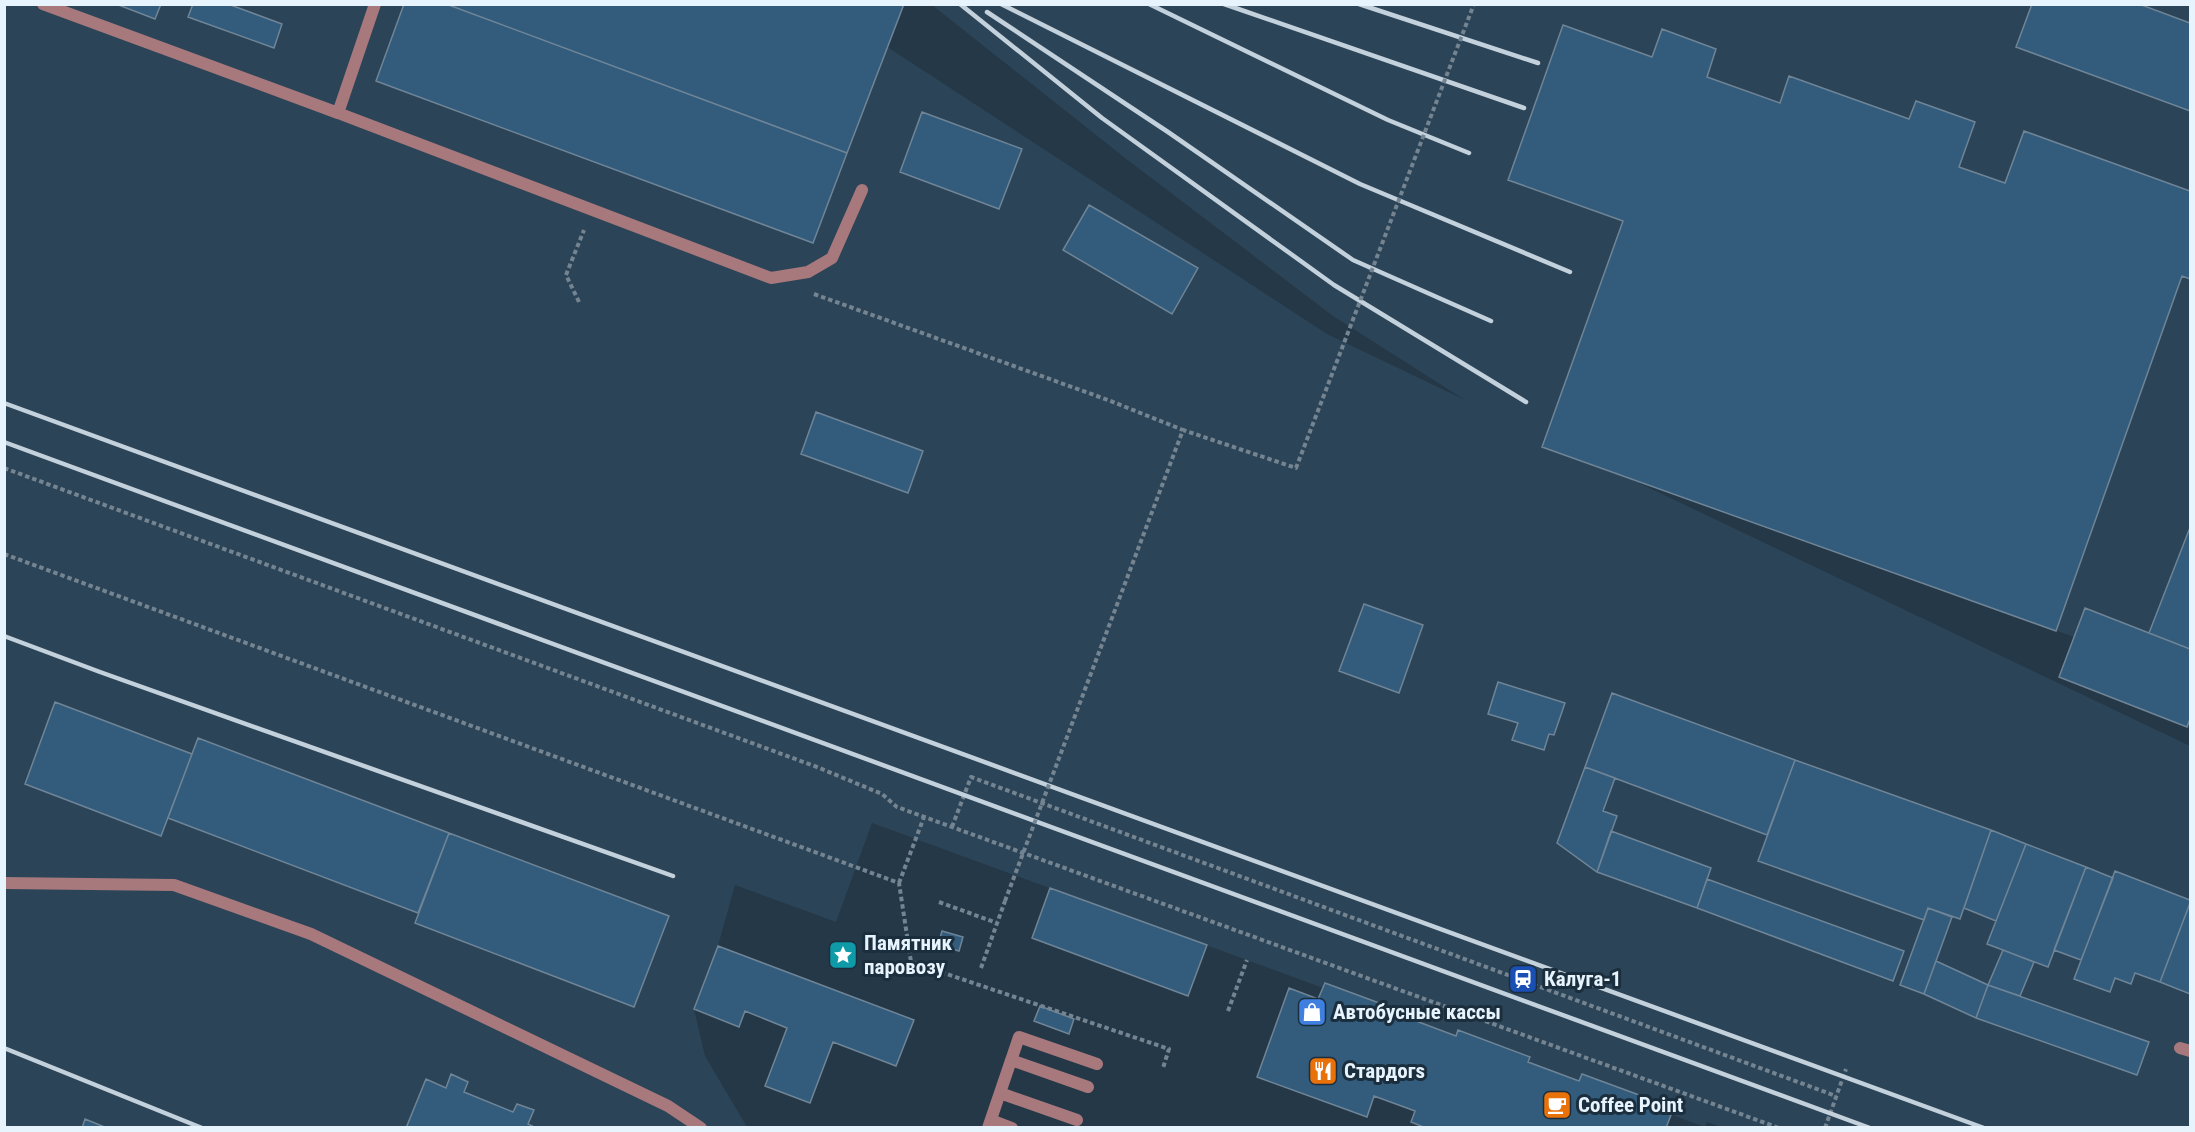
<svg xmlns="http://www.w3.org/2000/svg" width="2195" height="1132" font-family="'Roboto Condensed',sans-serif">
  <rect width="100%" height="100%" fill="#253847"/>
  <path fill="#2b4457" d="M5 5H823L1327 334 1465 400 1333 316 1125 158 932 5H2190V729L2059 677 2074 637 1637 482 2190 746V1127L1724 1128 1707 1122 1705 1127 1647 1106 1650 1098 1618 1087 1582 1074 1579 1081 1528 1062 1529 1056 1458 1030 1456 1036 1408 1018 1409 1014 1325 983 1323 988 872 823 836 922 735 885 718 946 694 1009 705 1056 747 1127 5 1128Z"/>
  <path fill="#335c7c" stroke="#6f8597" stroke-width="1.5" d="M116 4H161L155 19Z
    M193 4H228L282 24 274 48 188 17Z
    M404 4H446L847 153 813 243 376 81Z
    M446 4H904L847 153Z
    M2032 4H2139L2190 23V111L2016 47Z
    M1563 25 1652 57 1662 29 1716 49 1707 77 1780 103 1789 76 1909 119 1916 101 1975 122 1959 167 2005 183 2024 131 2190 191V279L2182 276 2056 631 1542 447 1623 221 1508 180Z
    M922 112 1022 149 999 209 900 172Z
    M1089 205 1198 268 1172 314 1063 250Z
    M816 412 923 451 908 493 801 454Z
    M2189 530 2190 531V649L2149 633Z
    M1364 604 1423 625 1399 693 1339 671Z
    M2085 608 2190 649V719L2187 727 2059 677Z
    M1498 682 1565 703 1554 735 1549 734 1544 750 1512 740 1518 723 1488 714Z
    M1612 693 1795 760 1767 835 1585 767Z
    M55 702 192 754 161 836 25 784Z
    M198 738 449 833 418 913 168 818Z
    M1795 760 1991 830 1960 919 1928 908 1924 920 1758 861Z
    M1585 767 1615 778 1603 811 1617 816 1597 872 1557 843Z
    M1991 830 2026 844 1996 921 1964 908Z
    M1611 831 1711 868 1697 908 1597 872Z
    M449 833 669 916 634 1007 415 923Z
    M2026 844 2086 867 2048 967 1987 944Z
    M2086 867 2113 878 2081 960 2054 950Z
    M2115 871 2190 900V903L2160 982 2135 973 2131 984 2115 978 2110 992 2074 979Z
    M1707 879 1904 951 1893 981 1697 908Z
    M1050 888 1207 945 1188 996 1032 938Z
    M2190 903V994L2160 982Z
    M1928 908 1952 917 1924 994 1900 985Z
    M942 931 963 937 959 951 938 945Z
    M718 946 914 1020 896 1066 833 1042 810 1103 765 1086 787 1028 745 1011 739 1027 694 1009Z
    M2003 950 2034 962 2020 996 1988 985Z
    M1936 961 1988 985 1976 1018 1924 994Z
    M1325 983 1409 1014 1408 1018 1456 1036 1458 1030 1530 1057 1528 1062 1579 1081 1582 1074 1650 1099 1647 1106 1671 1115 1666 1128H1426L1411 1122 1415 1111 1374 1096 1367 1117 1257 1077 1289 988 1318 999Z
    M1988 985 2149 1042 2137 1075 1976 1018Z
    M1040 1006 1074 1019 1069 1034 1034 1021Z
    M451 1074 468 1082 464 1092 513 1112 517 1104 534 1110 528 1124 536 1128H406L426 1079 446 1088Z
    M85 1119 107 1128H82Z"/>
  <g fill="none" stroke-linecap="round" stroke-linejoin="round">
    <path stroke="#748491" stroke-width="4" stroke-dasharray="4.5 3" stroke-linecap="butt" d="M814 294 1108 400 1183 430
      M579 302 566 275 584 230
      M4 468 817 767 882 794 897 807 1779 1128
      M4 554 899 883 911 962 1169 1049 1163 1068
      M952 827 971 777 1836 1096
      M899 883 924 817
      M939 902 997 923
      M981 968 1005 901
      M1228 1011 1247 960
      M1825 1128 1846 1069"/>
    <path stroke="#a7787c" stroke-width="12" d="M43 4 338 113
      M375 4 338 113 771 278 808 272 832 258 862 190
      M4 883 174 885 311 934 668 1106 701 1128
      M2180 1048 2190 1051
      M1011 1060 1088 1087
      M1000 1093 1077 1120
      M991 1120 1012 1128
      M988 1128 1019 1037 1097 1064"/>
    <path stroke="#c3d1dc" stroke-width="4.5" d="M960 4 1102 118 1334 285 1526 402
      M1001 4 1360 184 1570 272
      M1149 4 1388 120 1469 153
      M1224 4 1524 108
      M1359 4 1538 63
      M987 12 1168 132 1353 260 1491 321
      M4 403 1984 1128
      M4 442 1870 1128
      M4 636 100 672 673 876
      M4 1048 202 1128"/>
    <path stroke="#748491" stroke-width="4" stroke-dasharray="4.5 3" stroke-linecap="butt" d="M1005 901 1183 430 1296 468 1474 4"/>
  </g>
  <defs>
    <g id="sight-square" transform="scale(1.5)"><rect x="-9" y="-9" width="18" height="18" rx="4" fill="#0f9aa8" stroke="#1b2e3d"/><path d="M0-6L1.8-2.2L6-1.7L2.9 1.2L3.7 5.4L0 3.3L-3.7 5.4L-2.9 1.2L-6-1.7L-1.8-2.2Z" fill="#fff"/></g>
    <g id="station-square" transform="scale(1.5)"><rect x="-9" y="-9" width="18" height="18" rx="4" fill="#1a4fb4" stroke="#1b2e3d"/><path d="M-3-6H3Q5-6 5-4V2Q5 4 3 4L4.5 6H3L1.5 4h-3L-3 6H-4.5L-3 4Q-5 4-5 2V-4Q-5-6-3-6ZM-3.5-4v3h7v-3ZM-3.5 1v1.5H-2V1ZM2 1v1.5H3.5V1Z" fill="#fff"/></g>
    <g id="shop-square" transform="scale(1.5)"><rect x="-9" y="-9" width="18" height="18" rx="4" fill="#3f7fe0" stroke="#1b2e3d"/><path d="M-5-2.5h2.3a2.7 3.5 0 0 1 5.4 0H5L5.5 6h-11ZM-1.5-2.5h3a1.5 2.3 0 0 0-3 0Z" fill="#fff"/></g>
    <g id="restaurant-square" transform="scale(1.5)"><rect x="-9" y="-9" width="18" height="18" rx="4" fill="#e8710a" stroke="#1b2e3d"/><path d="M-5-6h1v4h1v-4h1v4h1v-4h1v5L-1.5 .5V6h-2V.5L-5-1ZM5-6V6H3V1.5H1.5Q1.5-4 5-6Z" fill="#fff"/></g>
    <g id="cafe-square" transform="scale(1.5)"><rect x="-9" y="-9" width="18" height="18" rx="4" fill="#e8710a" stroke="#1b2e3d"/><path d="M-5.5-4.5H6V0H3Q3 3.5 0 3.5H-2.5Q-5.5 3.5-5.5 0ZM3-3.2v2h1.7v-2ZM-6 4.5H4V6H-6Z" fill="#fff"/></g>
  </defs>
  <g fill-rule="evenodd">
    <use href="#sight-square" x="843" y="955"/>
    <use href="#station-square" x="1523" y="979"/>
    <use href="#shop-square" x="1312" y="1012"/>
    <use href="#restaurant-square" x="1323" y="1071"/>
    <use href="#cafe-square" x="1557" y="1105"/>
  </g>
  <g text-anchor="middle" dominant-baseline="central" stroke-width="6" stroke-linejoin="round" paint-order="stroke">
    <g font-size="21" font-weight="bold" fill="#e7f3fd" stroke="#1b2e3d" text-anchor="start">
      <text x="864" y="943">Памятник<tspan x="864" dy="24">паровозу</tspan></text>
      <text x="1544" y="979">Калуга-1</text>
      <text x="1333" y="1012">Автобусные кассы</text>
      <text x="1344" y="1071">Стардогs</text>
      <text x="1578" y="1105">Coffee Point</text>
    </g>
  </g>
  <rect width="2195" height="1132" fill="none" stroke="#e7f3fd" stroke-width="12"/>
</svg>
